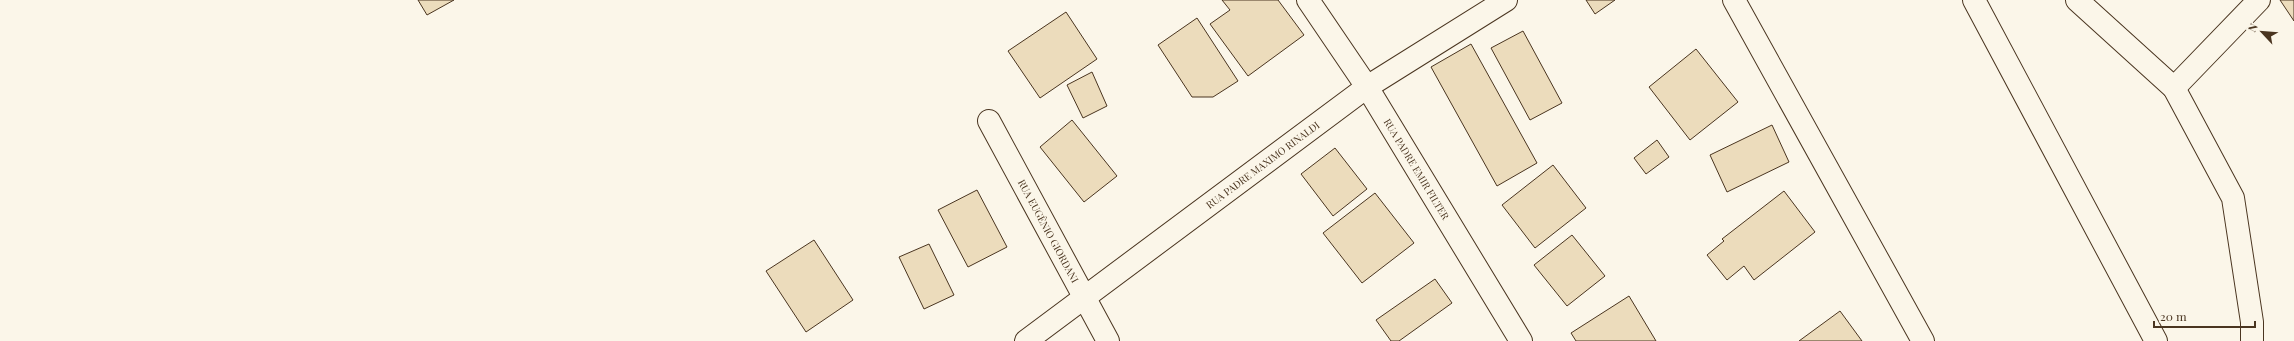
<svg xmlns="http://www.w3.org/2000/svg" width="2294" height="341" font-family="'Playfair Display',serif">
  <rect width="100%" height="100%" fill="#fbf6e9"/>
  <path fill="#ecdcbc" stroke="#4a3520" d="M418 0H454L427 15Z
    M1222 0H1278L1304 35 1248 76 1210 24 1230 10Z
    M1586 0H1615L1595 14Z
    M2280 0H2294V21Z
    M1066 12 1097 59 1040 98 1008 51Z
    M1197 18 1238 81 1213 97H1192L1158 45Z
    M1523 31 1562 103 1530 120 1491 48Z
    M1471 44 1537 163 1497 186 1431 67Z
    M1696 49 1738 102 1690 140 1649 87Z
    M1092 72 1107 106 1083 118 1067 85Z
    M1072 120 1117 176 1084 202 1040 147Z
    M1772 125 1789 162 1727 192 1710 155Z
    M1657 140 1669 157 1646 174 1634 158Z
    M1335 148 1367 189 1333 216 1301 174Z
    M1553 165 1586 208 1535 248 1502 205Z
    M977 190 1007 247 968 267 938 210Z
    M1784 191 1815 232 1754 280 1744 266 1727 280 1707 255 1724 241 1722 239Z
    M1375 193 1414 243 1362 283 1323 233Z
    M1572 235 1605 276 1567 306 1534 265Z
    M814 240 853 300 806 332 766 271Z
    M929 244 954 295 924 309 899 257Z
    M1435 279 1452 303 1399 341H1391L1376 320Z
    M1629 296 1656 341H1576L1571 333Z
    M1840 311 1862 341H1799Z"/>
  <g fill="none" stroke-linecap="round" stroke-linejoin="round">
    <g stroke="#4a3520" stroke-width="24">
      <g id="minor">
        <path id="s1" d="M1308 0 1367 87 1521 341"/>
        <path d="M1734 0 1923 341"/>
        <path d="M2077 0 2174 88 2259 0"/>
        <path d="M2174 88 2233 198 2252 322V341"/>
        <path id="s2" d="M989 121 1108 341"/>
        <path id="s3" d="M1026 341 1367 87 1506 0"/>
      </g>
    </g>
    <g stroke="#4a3520" stroke-width="24">
      <path id="major" d="M1974 0 2156 341"/>
    </g>
    <use href="#minor" stroke="#fbf6e9" stroke-width="22"/>
    <use href="#major" stroke="#fbf6e9" stroke-width="22"/>
  </g>
  <g text-anchor="middle" dominant-baseline="central" stroke-width="3" stroke-linejoin="round" paint-order="stroke">
    <g font-size="10" fill="#4a3520" stroke="#fbf6e9">
      <text stroke="none"><textPath href="#s3" startOffset="295">RUA PADRE MAXIMO RINALDI</textPath></text>
      <text stroke="none"><textPath href="#s1" startOffset="201">RUA PADRE EMIR FILTER</textPath></text>
      <text stroke="none"><textPath href="#s2" startOffset="125">RUA EUGÊNIO GIORDANI</textPath></text>
    </g>
  </g>
  <g transform="translate(2262 32) rotate(296)" stroke="#fbf6e9" stroke-width="3" paint-order="stroke">
  <path d="M0-3L7 15L0 10L-7 15Z" fill="#4a3520"/>
  <text y="-6" font-size="11" font-weight="bold" text-anchor="middle" fill="#4a3520">N</text>
  </g>
  <path d="M2154 321v6h101v-6" fill="none" stroke="#4a3520" stroke-width="2"/>
  <text x="2160" y="321" font-size="12" fill="#4a3520" stroke="#fbf6e9" stroke-width="3" paint-order="stroke">20 m</text>
</svg>
